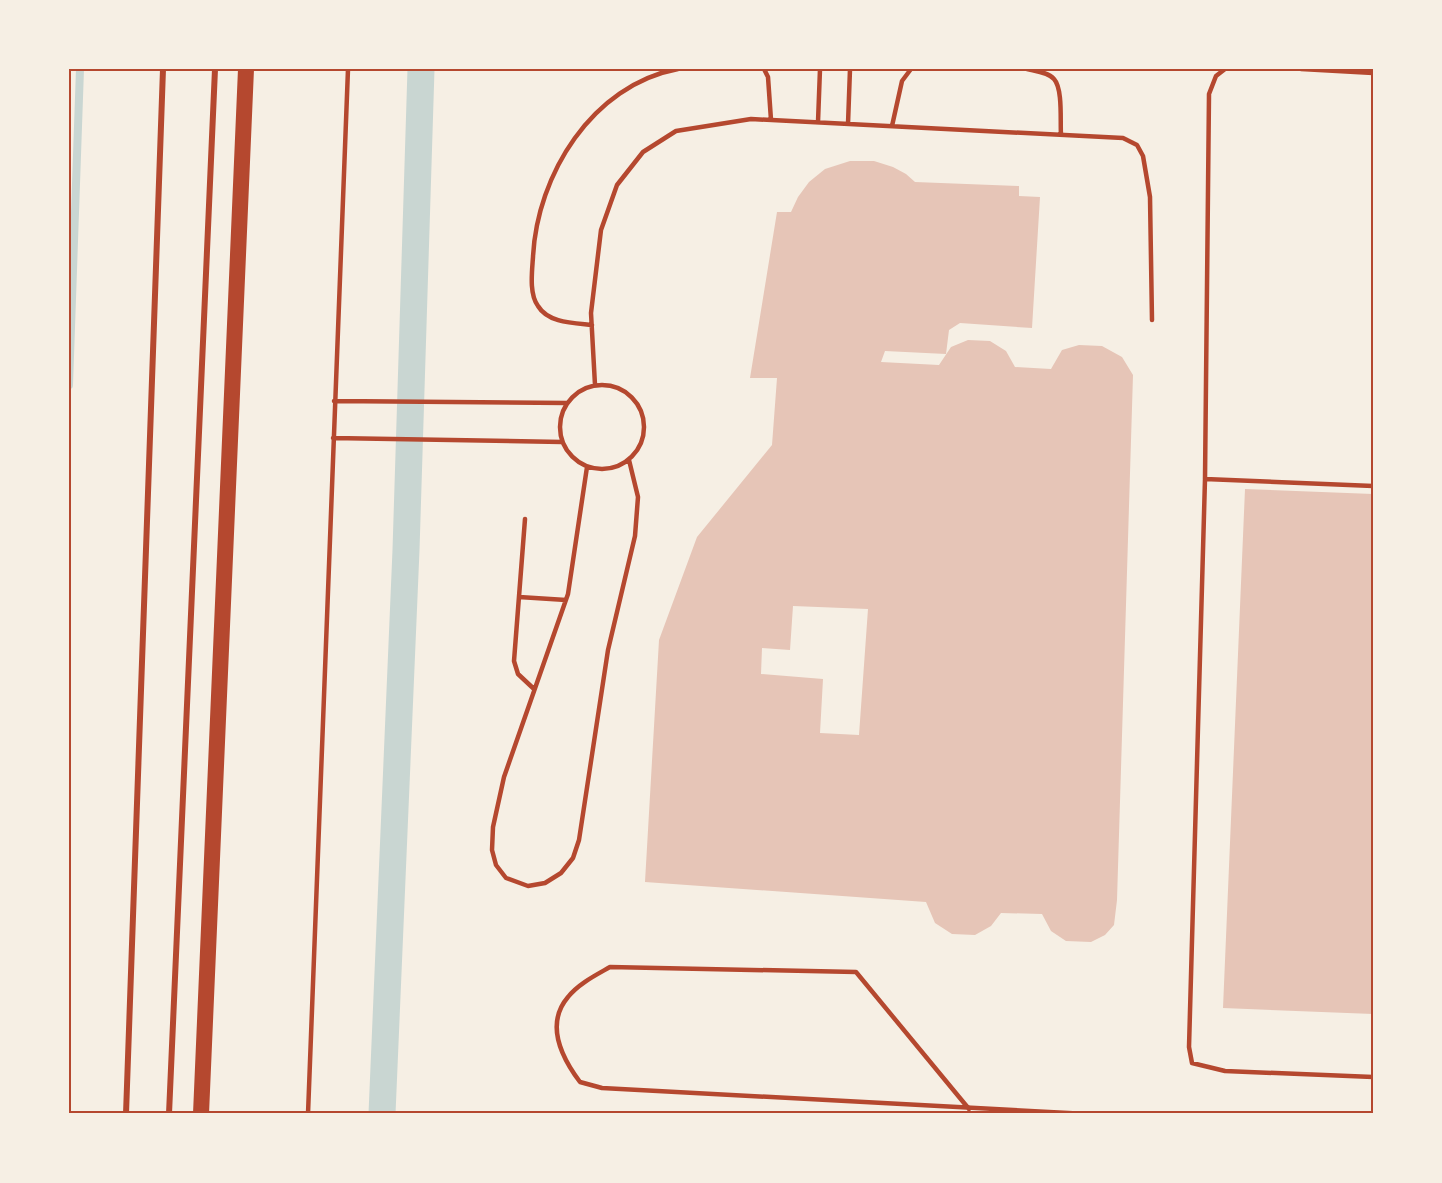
<svg xmlns="http://www.w3.org/2000/svg" width="1442" height="1183" font-family="'Noto Sans',sans-serif">
  <rect width="100%" height="100%" fill="#f6efe4"/>
  <g fill="none" stroke-linecap="round" stroke-linejoin="round">
    <path stroke="#c9d6d2" stroke-width="8" d="M69 385 80 69"/>
    <path stroke="#c9d6d2" stroke-width="27" d="M382 1114 406 550 421 69"/>
  </g>
  <path fill="#e6c5b7" fill-rule="evenodd" d="M850 161H874L893 167 906 174 915 182 1019 186V196L1040 197 1032 328 960 323 949 330 946 354 885 351 881 362 939 365 951 347 968 340 990 341 1006 351 1015 367 1051 369 1062 350 1079 345 1102 346 1122 357 1133 375 1117 900 1114 925 1105 935 1091 942 1066 941 1051 931 1042 914 1001 913 991 926 975 935 952 934 935 923 926 902 645 882 659 640 697 537 772 445 777 378H750L777 212H791L798 197 809 182 825 169ZM793 606 868 609 859 735 820 733 823 679 761 674 762 648 790 650Z
    M1245 489 1373 494V1014L1223 1008Z"/>
  <g fill="none" stroke-linecap="round" stroke-linejoin="round">
    <path stroke="#b5482f" stroke-width="4.5" d="M764 69 768 77 771 120
      M1027 69C1035 71 1048 72 1054 79 1063 89 1060 121 1061 135
      M1225 69 1216 76 1209 94 1205 479 1189 1047 1192 1063 1225 1071 1373 1077
      M1301 69 1373 73
      M818 122 820 69
      M848 124 850 69
      M892 126 902 81 911 69
      M592 325C574 323 548 323 538 306 529 294 532 272 533 257 537 175 592 85 678 69
      M560 427a42 42 0 1 1 84 0a42 42 0 1 1-84 0Z
      M595 385 591 313 601 230 617 185 643 152 676 131 751 119 1123 138 1137 145 1143 156 1150 197 1152 320
      M334 401 567 403
      M333 438 562 442
      M587 467 568 594 504 777 493 827 492 850 496 865 506 878 528 886 545 883 561 873 573 858 579 840 608 650 635 536 638 497 629 460
      M1205 479 1373 486
      M525 519 514 661 518 674 534 689
      M519 597 566 600
      M969 1109 856 972 610 967C596 975 578 984 568 997 545 1024 562 1058 580 1082L602 1088 1087 1114
      M308 1114 348 69"/>
    <path stroke="#b5482f" stroke-width="6" d="M126 1114 163 69
      M169 1114 215 69"/>
    <path stroke="#b5482f" stroke-width="16" d="M201 1114 246 69"/>
  </g>
  <rect width="1442" height="1183" fill="none" stroke="#f6efe4" stroke-width="141"/>
  <rect x="70" y="70" width="1302" height="1042" fill="none" stroke="#b5482f" stroke-width="2"/>
</svg>
